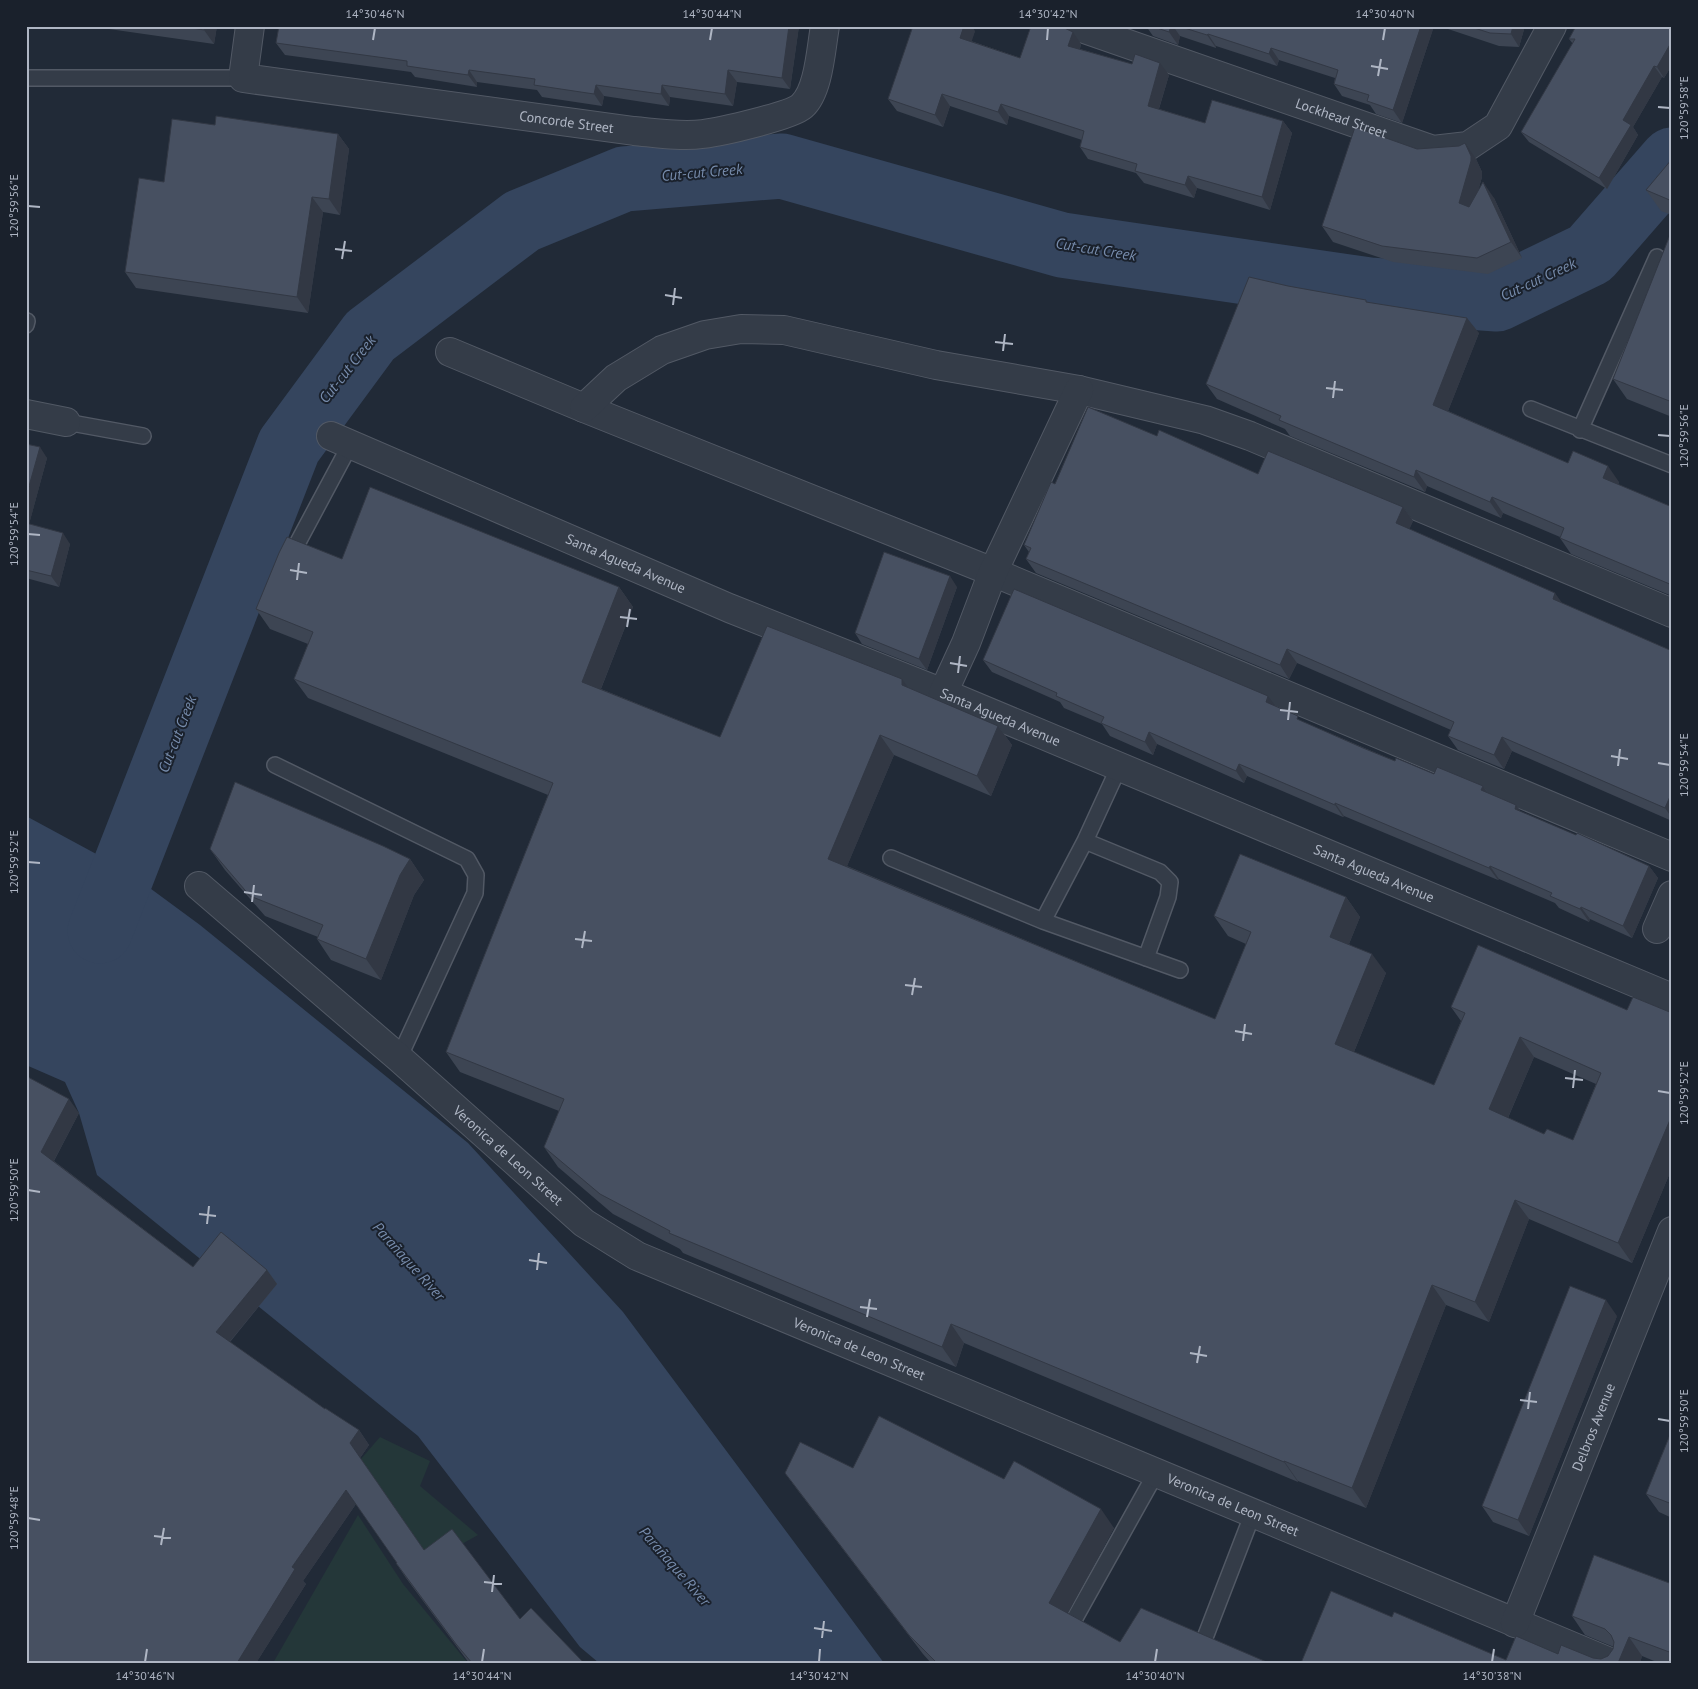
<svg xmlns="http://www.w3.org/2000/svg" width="1698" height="1689" font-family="'PT Sans',sans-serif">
  <rect width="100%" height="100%" fill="#212a37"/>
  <path fill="#243739" d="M380 1437 430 1461 420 1486 478 1535 417 1569 348 1474Z
    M358 1515 403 1584 468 1663H273Z"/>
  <path fill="#35455e" d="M26 816 124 869 200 925 468 1143 623 1312 884 1663H599L580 1647 418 1436 97 1175 79 1113 65 1082 26 1065Z"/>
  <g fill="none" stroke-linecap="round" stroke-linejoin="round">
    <path stroke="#35455e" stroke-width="65" d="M100 931 289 446 370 336 522 221 624 179 782 166 1062 245 1369 290 1497 299 1590 254 1672 160"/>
    <g stroke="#525965" stroke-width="18">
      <path id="service" d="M26 78H243
        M26 325 27 321
        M1531 409 1672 465
        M66 422 143 436
        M1580 430 1657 257
        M289 559 350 445
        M275 765 467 859 476 875 475 893 399 1058
        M1085 841 1160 872 1170 882 1168 897 1146 958
        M891 858 1043 921 1085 841 1119 767
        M1043 921 1180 970
        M1075 1618 1156 1473
        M1206 1635 1253 1513"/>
    </g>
    <g stroke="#525965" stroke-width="30">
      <g id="minor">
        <path id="s1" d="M250 26 243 78 634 131C656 133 681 137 703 134 720 132 791 116 802 106 819 91 821 48 825 26"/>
        <path id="s2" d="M1076 26 1433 150 1468 146 1498 126 1552 26"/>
        <path d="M450 352 584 408 993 572 1672 857"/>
        <path d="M584 408 616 378 662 350 705 335 741 329 784 330 936 365 1079 390 1205 420 1250 436 1672 613"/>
        <path d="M26 414 66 422"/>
        <path id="s3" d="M331 436 729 608 943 693 1672 998"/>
        <path d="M943 693 966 643 993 572 1079 390"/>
        <path id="s4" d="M199 886 399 1058 584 1223 637 1256 1612 1663"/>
        <path d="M1657 929 1672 895"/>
        <path id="s5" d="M1515 1623 1672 1231"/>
      </g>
    </g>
    <use href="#service" stroke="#343c48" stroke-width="15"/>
    <use href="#minor" stroke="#343c48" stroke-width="28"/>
  </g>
  <path fill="#3d4553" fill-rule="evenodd" d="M88 26H217L214 44Z
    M799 26 790 89 737 82 733 106 670 97 669 106 604 96 602 106 542 97 537 90 477 82V87L415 77 411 72 285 55 276 43Z
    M1146 26H1434L1402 123 1376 114 1370 105 1342 96 1334 84 1335 78 1279 60 1277 66 1216 46V48L1180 36 1178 45 1153 36Z
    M1439 26H1525L1519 47 1499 46Z
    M1672 26V65L1664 78 1662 77 1633 127 1638 135 1607 189 1529 142 1521 132 1573 44 1569 39Z
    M975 31 971 41 1020 58 1081 44 1080 49 1169 75 1159 109 1205 123 1283 121 1292 133 1270 210 1197 188 1194 198 1144 183 1136 173 1088 159 1080 147 1082 140 1009 116 1007 125 950 106 943 127 897 111 888 99Z
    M215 125 338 134 349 149 340 215 323 212 308 313 136 288 125 272 164 182Z
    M1417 149 1476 159 1482 172V177L1478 191 1494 198 1522 258 1488 274 1393 262 1333 242 1322 226Z
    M1672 159V215L1661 211 1646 190Z
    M1672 230V417L1627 399 1613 379Z
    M1288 286 1368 302 1479 333 1448 411 1568 463 1619 482 1618 485 1672 507V596L1571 554 1560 538V537L1503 513 1501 518 1427 486 1425 492 1290 436 1285 429 1217 399 1206 384Z
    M1157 436 1258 474 1403 507 1413 521 1409 529 1562 603 1672 651V821L1512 751 1504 769 1458 750 1448 736 1451 730 1297 663 1289 679 1036 573 1026 559 1029 552 1024 545 1055 484Z
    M26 444 47 458 29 524 70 544 59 587 26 578Z
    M342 559 619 587 633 607 601 689 720 737 908 688 998 726 1012 745 991 796 894 755 847 866 1215 1019 1246 944 1228 936 1214 916 1346 897 1360 917 1349 944 1386 973 1354 1052 1434 1085 1461 1021 1451 1007 1627 1010 1672 1013V1168L1632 1263 1529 1219 1489 1322 1446 1305 1366 1508 1298 1481V1482L964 1343 956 1367 683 1253 680 1249 613 1214 558 1167 544 1147 559 1111 460 1072 446 1052 548 795 308 698 294 679 308 644 270 629 256 609ZM1534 1057 1596 1084 1573 1140 1544 1134 1508 1118Z
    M957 587 927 670 862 644 855 633Z
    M983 660 1276 706 1301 721 1395 761 1434 774 1483 786 1488 793 1516 805 1521 812 1649 866 1658 878 1632 938 1590 919 1589 922 1559 908 1555 903 1499 879 1498 880 1344 816 1343 817 1247 776 1244 783 1157 744 1153 755 1110 736 1102 724 1064 708 1060 702 992 672Z
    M210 849 410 859 424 880 414 895 381 980 331 960 317 939 318 937 265 916 225 870Z
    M26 1076 79 1113 54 1161 193 1267 267 1270 277 1284 230 1342 325 1409 359 1430 369 1445 360 1458 424 1550 520 1619 584 1663H469L406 1578 396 1563H397L356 1504 303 1581 306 1584 256 1663H26Z
    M1617 1316 1529 1536 1493 1522 1482 1506Z
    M1672 1430V1518L1659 1512 1646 1494Z
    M853 1468 1004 1479 1114 1528 1068 1613 1120 1642 1269 1663H931L923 1654 799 1492 785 1473Z
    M1672 1584V1663H1659L1642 1656 1640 1663H1301L1392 1617 1506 1660 1558 1654 1601 1659 1608 1656 1613 1649 1614 1647 1585 1635 1572 1616Z"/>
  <path fill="#323844" d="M205 26H217L214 44 204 30Z
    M789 26H799L790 89 782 78Z
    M964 26H972L975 31 969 50 960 38Z
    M1171 26H1173L1180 36 1178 45 1169 32Z
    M1421 26H1434L1402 123 1393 110Z
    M1513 26H1525L1519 47 1511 34Z
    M1073 32 1081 44 1077 58 1068 46Z
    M1208 34 1216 46V48L1207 35Z
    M1672 41V65L1664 78 1657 67Z
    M1271 48 1279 60 1277 66 1269 54Z
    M1160 63 1169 75 1156 118 1148 106Z
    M1654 66 1662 77 1633 127 1638 135 1607 189 1599 178 1623 120Z
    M469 70 477 82V87L468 75Z
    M728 70 737 82 733 106 725 94Z
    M596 85 604 96 602 106 594 94Z
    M662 85 670 97 669 106 661 94Z
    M942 94 950 106 943 127 935 115Z
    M1001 104 1009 116 1007 125 998 112Z
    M1283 121 1292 133 1270 210 1262 197Z
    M338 134 349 149 340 215 329 199Z
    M1465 143 1476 159 1482 172V177L1470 219 1459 203Z
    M1188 176 1197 188 1194 198 1185 185Z
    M1483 182 1494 198 1522 258 1511 242Z
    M312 197 323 212 308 313 297 297Z
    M1467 318 1479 333 1444 421 1433 405Z
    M40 447 47 458 27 532 26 531V497Z
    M1608 466 1619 482 1614 494 1603 478Z
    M1416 470 1427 486 1425 492 1414 477Z
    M1492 497 1503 513 1501 518 1490 502Z
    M1403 507 1413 521 1406 537 1396 523Z
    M63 533 70 544 59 587 51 576Z
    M950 576 957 587 927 670 919 659Z
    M619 587 633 607 596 701 582 682Z
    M1555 593 1565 607 1553 599Z
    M1287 649 1297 663 1289 679 1280 665Z
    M902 679 916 699 902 685Z
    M1268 696 1277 708 1266 702Z
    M998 726 1012 745 991 796 977 776Z
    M1149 732 1157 744 1153 755 1145 742Z
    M880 735 894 755 842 878 828 859Z
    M1502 737 1512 751 1504 769 1494 755Z
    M1239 764 1247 776 1244 783 1236 771Z
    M1483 786 1491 798 1481 790Z
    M1672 792V818L1665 808Z
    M1335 803 1344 816 1343 817 1335 805Z
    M1516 805 1525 818 1515 809Z
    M410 859 424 880 414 895 381 980 366 959 400 875Z
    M1490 866 1499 879 1498 880 1489 868Z
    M1649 866 1658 878 1632 938 1623 926Z
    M1346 897 1360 917 1344 956 1330 937Z
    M1581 907 1590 919 1589 922 1580 909Z
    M1372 954 1386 973 1349 1064 1335 1044Z
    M1520 1037 1534 1057 1503 1129 1489 1109Z
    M69 1099 79 1113 51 1166 41 1152Z
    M1672 1115V1168L1632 1263 1618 1243Z
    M1515 1200 1529 1219 1489 1322 1475 1302Z
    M267 1270 277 1284 226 1346 216 1332Z
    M1432 1285 1446 1305 1366 1508 1352 1488Z
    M1606 1300 1617 1316 1529 1536 1518 1520Z
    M951 1324 964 1343 956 1367 942 1347Z
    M359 1430 369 1445 360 1458 350 1443Z
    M1284 1461 1298 1481V1482L1284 1462Z
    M346 1490 356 1504 303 1581 306 1584 256 1663H237L292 1567Z
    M1101 1509 1114 1528 1063 1622 1049 1603Z
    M1629 1637 1642 1656 1640 1663H1618Z"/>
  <path fill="#475061" stroke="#323844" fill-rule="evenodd" d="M180 26H205L204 30Z
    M279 26H789L782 78 728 70 725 94 662 85 661 94 596 85 594 94 534 85 535 79 469 70 468 75 407 66V61L276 43Z
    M913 26H964L960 38 1020 58 1031 26H1060L1073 32 1068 46 1132 64 1135 54 1160 63 1148 106 1205 123 1212 100 1283 121 1262 197 1188 176 1185 185 1135 171 1137 164 1080 147 1084 131 1001 104 998 112 942 94 935 115 888 99Z
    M1151 26H1171L1169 32Z
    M1178 26H1421L1393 110 1367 101 1369 95 1334 84 1338 70 1271 48 1269 54 1208 34 1207 35Z
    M1468 26H1513L1511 34 1490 33Z
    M1576 26H1672V41L1657 67 1654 66 1623 120 1631 125 1599 178 1521 132 1575 39H1569Z
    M216 116 338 134 329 199 312 197 297 297 125 272 139 178 164 182 172 119 215 125Z
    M1355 127 1417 149 1459 146 1465 143 1471 156V161L1459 203 1469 207 1483 182 1511 242 1477 258 1382 246 1322 226Z
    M1672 159V201L1646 190Z
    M1672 230V402L1613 379Z
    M1249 277 1288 286 1366 300V302L1467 318 1433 405 1568 463 1573 451 1608 466 1603 478 1672 507V585L1560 538 1564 528 1492 497 1490 502 1416 470 1414 477 1279 420 1281 416 1206 384Z
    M1088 407 1157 436 1159 430 1258 474 1268 451 1403 507 1396 523 1555 593 1553 599 1672 651V792L1665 808 1502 737 1494 755 1448 736 1454 722 1287 649 1280 665 1026 559 1031 548 1024 545 1051 482 1055 484Z
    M26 444 40 447 26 497Z
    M370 487 619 587 582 682 720 737 767 626 902 679V685L998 726 977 776 880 735 828 859 1215 1019 1251 932 1214 916 1240 854 1346 897 1330 937 1372 954 1335 1044 1434 1085 1465 1013 1451 1007 1478 945 1627 1010 1633 997 1672 1013V1115L1618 1243 1515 1200 1475 1302 1432 1285 1352 1488 1284 1461V1462L951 1324 942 1347 669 1233 670 1231 600 1194 544 1147 564 1099 446 1052 553 783 294 679 313 632 256 609 279 553 287 537 342 559ZM1520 1037 1601 1073 1573 1140 1547 1129 1544 1134 1489 1109Z
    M26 523 63 533 51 576 26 570Z
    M884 552 950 576 919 659 855 633Z
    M1014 589 1268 696 1266 702 1298 716 1297 719 1363 748 1395 761 1396 758 1434 774 1437 767 1483 786 1481 790 1516 805 1515 809 1576 835 1577 833 1649 866 1623 926 1581 907 1580 909 1550 896 1552 893 1490 866 1489 868 1335 803V805L1239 764 1236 771 1149 732 1145 742 1101 723 1104 717 1056 696 1057 693 983 660Z
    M235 782 383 846 410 859 400 875 366 959 317 939 323 925 250 896 210 849Z
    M26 1076 69 1099 41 1152 193 1267 221 1232 267 1270 216 1332 325 1409V1408L359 1430 350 1443 424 1550 452 1529 520 1619 531 1608 584 1663H472L456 1644 396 1563H397L346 1490 292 1567 295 1569 237 1663H26Z
    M1570 1286 1606 1300 1518 1520 1482 1506Z
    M879 1416 1004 1479 1014 1461 1101 1509 1049 1603 1120 1642 1141 1608 1269 1663H937L909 1635 785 1473 800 1442 853 1468Z
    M1672 1430V1504L1646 1494Z
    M1594 1555 1672 1584V1653L1629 1637 1618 1663H1301L1331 1591 1392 1617 1394 1612 1506 1660 1516 1636 1558 1654 1561 1645 1593 1658 1601 1659 1608 1656 1613 1649 1614 1642 1611 1635 1605 1629 1572 1616Z"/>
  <path fill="none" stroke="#afb6c4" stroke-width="2" d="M373 40 375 28M710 40 712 28M1047 40 1048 28M1383 40 1385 28M1371 66 1388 69M1378 76 1381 59M1658 107 1670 108M28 206 40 207M335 249 352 251M342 259 345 241M665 295 682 298M673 305 675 288M995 342 1013 344M1003 351 1005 334M1326 388 1343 390M1333 398 1335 381M1658 435 1670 436M28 534 40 535M290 570 307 573M297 580 299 563M620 617 637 619M627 627 630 609M950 663 967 666M958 673 960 656M1280 710 1298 712M1288 720 1290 702M1611 756 1628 759M1658 763 1670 765M1618 766 1620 749M28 862 40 863M244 892 262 895M252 902 254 885M575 939 592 941M582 948 585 931M905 985 922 987M912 995 915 978M1235 1031 1252 1034M1243 1041 1245 1024M1565 1078 1583 1080M1573 1088 1575 1070M1658 1091 1670 1093M28 1190 40 1192M199 1214 216 1216M207 1224 209 1206M529 1260 547 1263M537 1270 539 1253M860 1307 877 1309M867 1317 870 1299M1190 1353 1207 1356M1197 1363 1200 1346M1520 1400 1537 1402M1528 1409 1530 1392M1658 1419 1670 1421M28 1518 40 1520M154 1536 171 1538M161 1545 164 1528M484 1582 502 1584M492 1592 494 1575M814 1628 832 1631M822 1638 824 1621M145 1662 147 1649M482 1662 484 1649M819 1662 820 1649M1155 1662 1157 1649M1492 1662 1494 1649"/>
  <g text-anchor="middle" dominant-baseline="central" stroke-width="4" stroke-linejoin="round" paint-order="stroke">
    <g font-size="14" fill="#afb6c4" stroke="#1a212c">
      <text stroke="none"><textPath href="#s2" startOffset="281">Lockhead Street</textPath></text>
      <text stroke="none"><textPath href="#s1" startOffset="379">Concorde Street</textPath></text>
      <text stroke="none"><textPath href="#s3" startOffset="321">Santa Agueda Avenue</textPath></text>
      <text stroke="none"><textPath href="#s3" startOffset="726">Santa Agueda Avenue</textPath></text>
      <text stroke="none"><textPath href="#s3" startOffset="1131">Santa Agueda Avenue</textPath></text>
      <text stroke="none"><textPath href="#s4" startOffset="410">Veronica de Leon Street</textPath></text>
      <text stroke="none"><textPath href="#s4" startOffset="815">Veronica de Leon Street</textPath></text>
      <text stroke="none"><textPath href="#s5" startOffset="211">Delbros Avenue</textPath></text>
      <text stroke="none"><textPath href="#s4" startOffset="1220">Veronica de Leon Street</textPath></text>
    </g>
    <g font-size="15" font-style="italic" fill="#778cac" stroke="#1a212c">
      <text transform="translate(702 172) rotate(-5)">Cut-cut Creek</text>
      <text transform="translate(1096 249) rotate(9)">Cut-cut Creek</text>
      <text transform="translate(1538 279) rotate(-25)">Cut-cut Creek</text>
      <text transform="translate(347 369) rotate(-52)">Cut-cut Creek</text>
      <text transform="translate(177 734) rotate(-69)">Cut-cut Creek</text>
      <text transform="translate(409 1261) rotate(48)">Parañaque River</text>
      <text transform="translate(675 1566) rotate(49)">Parañaque River</text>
    </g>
  </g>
  <rect width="1698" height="1689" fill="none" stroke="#1a212c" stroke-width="55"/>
  <rect x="28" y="28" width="1642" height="1634" fill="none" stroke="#afb6c4" stroke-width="2"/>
  <g font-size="12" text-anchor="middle" fill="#afb6c4">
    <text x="375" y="18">14°30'46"N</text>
    <text x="712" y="18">14°30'44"N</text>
    <text x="1048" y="18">14°30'42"N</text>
    <text x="1385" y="18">14°30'40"N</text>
    <text transform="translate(1684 108) rotate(-90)" y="4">120°59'58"E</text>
    <text transform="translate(14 206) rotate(-90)" y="4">120°59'56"E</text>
    <text transform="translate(1684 436) rotate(-90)" y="4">120°59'56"E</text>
    <text transform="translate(14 534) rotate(-90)" y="4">120°59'54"E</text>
    <text transform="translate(1684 765) rotate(-90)" y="4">120°59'54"E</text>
    <text transform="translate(14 862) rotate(-90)" y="4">120°59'52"E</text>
    <text transform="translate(1684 1093) rotate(-90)" y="4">120°59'52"E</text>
    <text transform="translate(14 1190) rotate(-90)" y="4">120°59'50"E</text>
    <text transform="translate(1684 1421) rotate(-90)" y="4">120°59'50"E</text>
    <text transform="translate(14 1518) rotate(-90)" y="4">120°59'48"E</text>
    <text x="145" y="1680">14°30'46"N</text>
    <text x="482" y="1680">14°30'44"N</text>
    <text x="819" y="1680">14°30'42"N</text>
    <text x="1155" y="1680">14°30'40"N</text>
    <text x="1492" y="1680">14°30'38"N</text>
  </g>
</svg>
